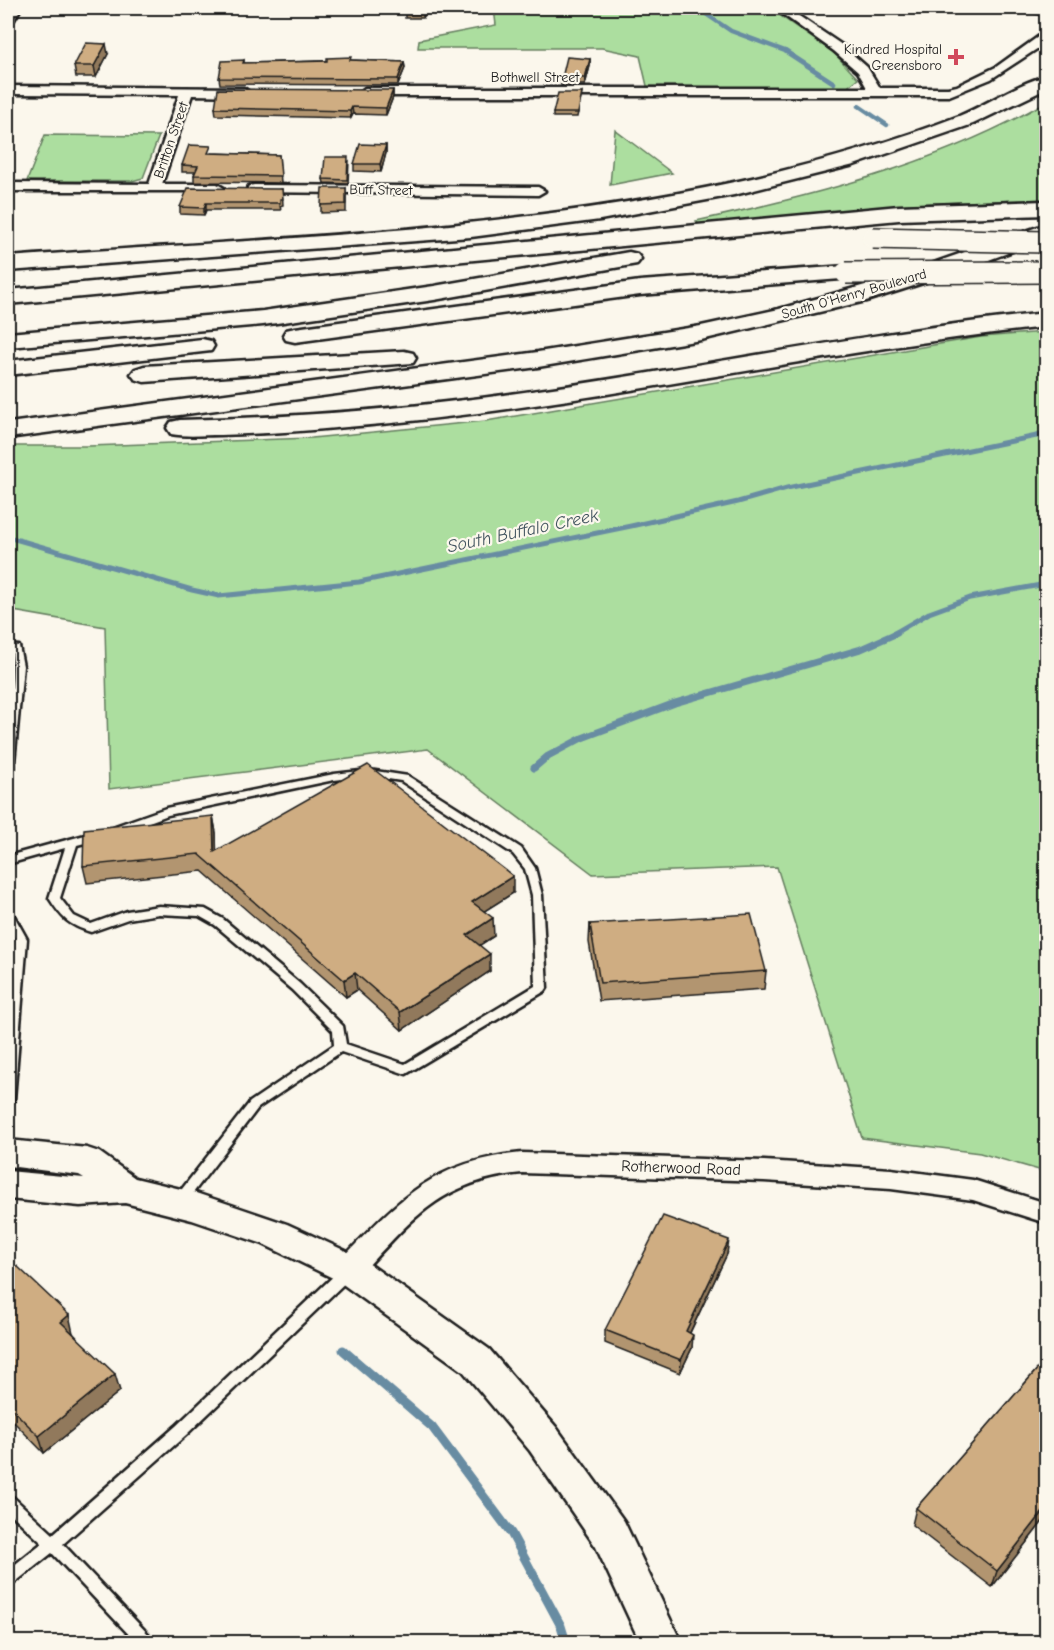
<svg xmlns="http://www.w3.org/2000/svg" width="1054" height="1650" font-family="'Comic Neue',sans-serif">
  <rect width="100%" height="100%" fill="#fbf7ec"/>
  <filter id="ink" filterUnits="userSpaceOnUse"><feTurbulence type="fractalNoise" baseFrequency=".0167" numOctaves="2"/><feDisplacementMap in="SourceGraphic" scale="12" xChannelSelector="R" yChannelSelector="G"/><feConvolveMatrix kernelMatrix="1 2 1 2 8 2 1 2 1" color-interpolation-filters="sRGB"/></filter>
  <g filter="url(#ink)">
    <path fill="#acde9f" stroke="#647d5e" stroke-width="1.5" d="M494 8H769L835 54 858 79 846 88 647 86 640 56 602 48H418L419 40 496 25Z
      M1046 102V199L912 204 699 225 696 221C817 195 938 164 1046 102Z
      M615 130 672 173 610 185Z
      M45 135 159 136 143 178 132 181H27Z
      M1046 332V1172L980 1153 862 1138 777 867 593 874 428 749 109 789 105 627 8 610V446H89L312 438 486 421 981 337Z"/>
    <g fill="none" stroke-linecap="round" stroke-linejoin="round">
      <path stroke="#688ca2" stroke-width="4.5" d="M697 8 731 31 785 51 834 83
        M859 106 887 125"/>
      <path stroke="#688ca2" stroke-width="5" d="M8 537 192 590 219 596 359 582 631 526 738 502 787 488 1046 434
        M893 634 929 613 970 598 1046 584"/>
      <path stroke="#688ca2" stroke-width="7" d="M534 768 548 756 582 738 675 703 861 649 897 633"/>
      <path stroke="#688ca2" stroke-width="9" d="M343 1350 432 1427 511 1533 561 1626 566 1642"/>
      <g stroke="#1c1c1c" stroke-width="5">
        <path id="service" d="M1020 8H1029L1046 11V15Z
          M8 645 19 646 23 666 13 774 8 777C3 736 16 693 12 651H8Z
          M369 770 408 776 521 848 535 868 542 895 547 988 545 991 406 1074 341 1052 258 1108 183 1206 179 1207 175 1206 173 1202 175 1198 250 1102 334 1045 333 1031 292 990 215 925 199 916 159 914 128 919 91 932C68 925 62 918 49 898L65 848 8 864V856L96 832 100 833 101 836 100 839 77 845 60 898 74 916 91 924 127 911 159 906 205 909 223 919 300 984 343 1026 346 1044 405 1064 535 986 532 895 525 869 513 854 401 781 369 776 334 780 168 815 119 833 114 829 115 826 166 808 334 774Z
          M8 911 12 912 27 939 14 1100 12 1103 8 1105V1034L15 939 8 924Z
          M347 1267 352 1268 354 1272 352 1276 186 1435 63 1544 151 1637 153 1642H136L52 1553 13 1584 8 1586V1570L42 1543 8 1511V1496L13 1497 53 1534 176 1426 342 1268Z"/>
      </g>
      <g stroke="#1c1c1c" stroke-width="5">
        <path id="minor" d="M774 8H787L842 45 867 67 880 88H948L957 86 996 67 1042 34 1046 33V43L991 79 949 96H365L359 92 365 88H867L858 72 834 51Z
          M8 86 244 88 250 92 244 96 192 95 162 184H217L224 188 222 191H8V183L149 184 179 95 8 94Z
          M254 185 538 187 545 191 538 195 249 192 247 189 249 186Z
          M522 1153 764 1161 891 1169 973 1180 1046 1203V1223L973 1200 891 1189 764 1181 522 1173C440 1181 411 1220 358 1277L349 1280 340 1277 336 1269 340 1261C398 1200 433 1161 522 1153Z"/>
      </g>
      <g stroke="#1c1c1c" stroke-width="5">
        <path id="secondary" d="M8 8H21L14 20 8 22Z
          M8 1140 87 1148 99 1152 135 1178 193 1192 287 1224 361 1258 489 1349 556 1427 624 1521 681 1642H640L596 1547 530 1451 463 1371 337 1280 263 1244 192 1220 125 1203 80 1206 8 1199V1171L84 1178 79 1175 8 1166Z"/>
      </g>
      <g stroke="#1c1c1c" stroke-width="5">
        <path id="motorway" d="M1046 76V89L973 124 854 165 734 195 600 220 471 237 8 271V257C249 239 497 233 734 182 807 166 889 143 959 116 988 104 1016 84 1046 76Z
          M1046 201V215L899 220 8 304V290L899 206Z
          M1046 224V239L942 277 866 301 701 340 538 367 8 438 9 423 538 352 701 326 779 309 887 279Z
          M629 252 637 254 641 259 637 264 434 300 263 325 8 347V333L263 311 434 286Z
          M846 266 854 268 858 273 854 278 640 295 295 342 286 340 283 335 286 330 295 328 640 281Z
          M1046 313V327C812 352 582 408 347 427 305 431 263 434 220 435 204 435 187 437 171 434L167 428 171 422 180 420C278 418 376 411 473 399 665 375 854 333 1046 313Z
          M202 339 211 341 214 346 211 351 8 375V361Z
          M404 351 413 353 416 358 413 363 144 382 135 379 131 374 135 369 144 366Z"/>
      </g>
      <use href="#service" fill="#fbf7ec" fill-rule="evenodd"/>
      <use href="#minor" fill="#fbf7ec" fill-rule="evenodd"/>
      <use href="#secondary" fill="#fbf7ec" fill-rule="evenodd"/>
      <use href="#motorway" fill="#fbf7ec" fill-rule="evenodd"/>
      <g stroke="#1c1c1c" stroke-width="24" stroke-linecap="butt">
        <path id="motorway-bridge" d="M873 238 1046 242
          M846 273 1046 272"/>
      </g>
      <use href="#motorway-bridge" stroke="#fbf7ec" stroke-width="21"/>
    </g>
    <path fill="#b29570" stroke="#1c1c1c" stroke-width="1.5" d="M364 8H428L423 18H405V12L364 10Z
      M108 54 96 77H76L74 66Z
      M590 59V66L585 85H561L562 78Z
      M244 60V63L351 60 404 62 405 68 398 85 220 84 219 78Z
      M393 90V97L386 115 353 114 351 118 216 115 215 108Z
      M582 93 577 117H553V113Z
      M386 145V153L381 172 354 171V164Z
      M211 153 279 155 281 183 194 182V175L195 172H182V165L212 153Z
      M349 161 348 184 324 183 323 179Z
      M346 188V212L321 213V205Z
      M282 189 283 205 280 206 281 210H206L204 215 180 214V207Z
      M213 816 216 833V851L513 893 484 911 494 936 479 945 490 971 402 1030 357 990 346 997 202 871 87 883 83 866Z
      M590 924 766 971 764 989 599 1001 589 942Z
      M727 1254 690 1333 692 1348 680 1373 605 1343V1330Z
      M8 1266 73 1333 120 1391 44 1453 8 1416Z
      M1047 1358V1516L992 1587 912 1525 916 1508Z"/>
    <path fill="#91795b" stroke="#1c1c1c" stroke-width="1.5" d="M425 8H428L423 18V13Z
      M106 44 108 54 96 77 94 66Z
      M590 59V66L585 85V78Z
      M404 62 405 68 398 85V79Z
      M393 90V97L386 115V108Z
      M352 107 353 114 351 118 350 111Z
      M386 145V153L381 172 380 164Z
      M206 203V210L204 215V208Z
      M213 816 216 833 217 870 214 852Z
      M513 876V893L472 919V902Z
      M493 918 494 936 468 953 467 935Z
      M490 954V971L402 1030 400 1012Z
      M355 973 357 990 346 997 344 980Z
      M729 1240 727 1254 684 1345 686 1331Z
      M69 1315 73 1333 66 1339 61 1322Z
      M693 1335 692 1348 680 1373 681 1360Z
      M115 1374 120 1391 44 1453 39 1436Z
      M1047 1507V1516L992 1587 997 1571Z"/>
    <path fill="#cfad82" stroke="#1c1c1c" stroke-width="1.5" d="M405 8H425L423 13H404Z
      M86 43 106 44 94 66H74Z
      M351 57 350 60 404 62 398 79 219 78 222 61 244 60 243 63 327 61V58Z
      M567 57 590 59 585 78H562Z
      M218 89 393 90 386 108 352 107 350 111 215 108Z
      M558 93H582L578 113H553Z
      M360 144 386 145 380 164H354Z
      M189 145 211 146 208 153 279 155 281 176 194 175 198 166 182 165Z
      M325 157H348L347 180 323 179Z
      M188 188 282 189 283 199H280V203H206L204 208 180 207Z
      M322 188H346V204L321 205Z
      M368 765 513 876 472 902 493 918 467 935 490 954 400 1012 355 973 344 980 199 854 83 866 84 829 213 816 214 852Z
      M751 914 766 971 600 983 590 924Z
      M663 1216 729 1240 686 1331 693 1335 681 1360 605 1330Z
      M8 1266H17L69 1315 61 1322 115 1374 39 1436 8 1405Z
      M1047 1358V1507L997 1571 916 1508Z
      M78 1635 85 1642H69Z"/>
  </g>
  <path fill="#d1495b" stroke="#fbf7ec" stroke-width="2" d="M953 48h6v6h6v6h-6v6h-6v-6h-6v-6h6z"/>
  <g text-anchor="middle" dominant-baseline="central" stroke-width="4.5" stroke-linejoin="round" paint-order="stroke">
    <g font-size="14" fill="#1c1c1c" stroke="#fbf7ec" text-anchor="end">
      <text x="942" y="49">Kindred Hospital<tspan x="942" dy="16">Greensboro</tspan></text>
    </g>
    <g font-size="14" fill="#1c1c1c" stroke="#fbf7ec">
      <text x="535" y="77">Bothwell Street</text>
      <text transform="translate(171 140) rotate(-71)">Britton Street</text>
      <text transform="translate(381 190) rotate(1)">Buff Street</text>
      <text transform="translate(854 294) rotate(-16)">South O'Henry Boulevard</text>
    </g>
    <g font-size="16" fill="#1c1c1c" stroke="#fbf7ec">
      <text transform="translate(681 1168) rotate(2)">Rotherwood Road</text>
    </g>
    <g font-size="18" font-style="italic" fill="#42545f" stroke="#fbf7ec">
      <text transform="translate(523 531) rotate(-12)">South Buffalo Creek</text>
    </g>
  </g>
  <rect width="1054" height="1650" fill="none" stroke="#fbf7ec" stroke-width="30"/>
  <rect x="15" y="15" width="1024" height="1620" fill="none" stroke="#1c1c1c" stroke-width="2" filter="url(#ink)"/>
</svg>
